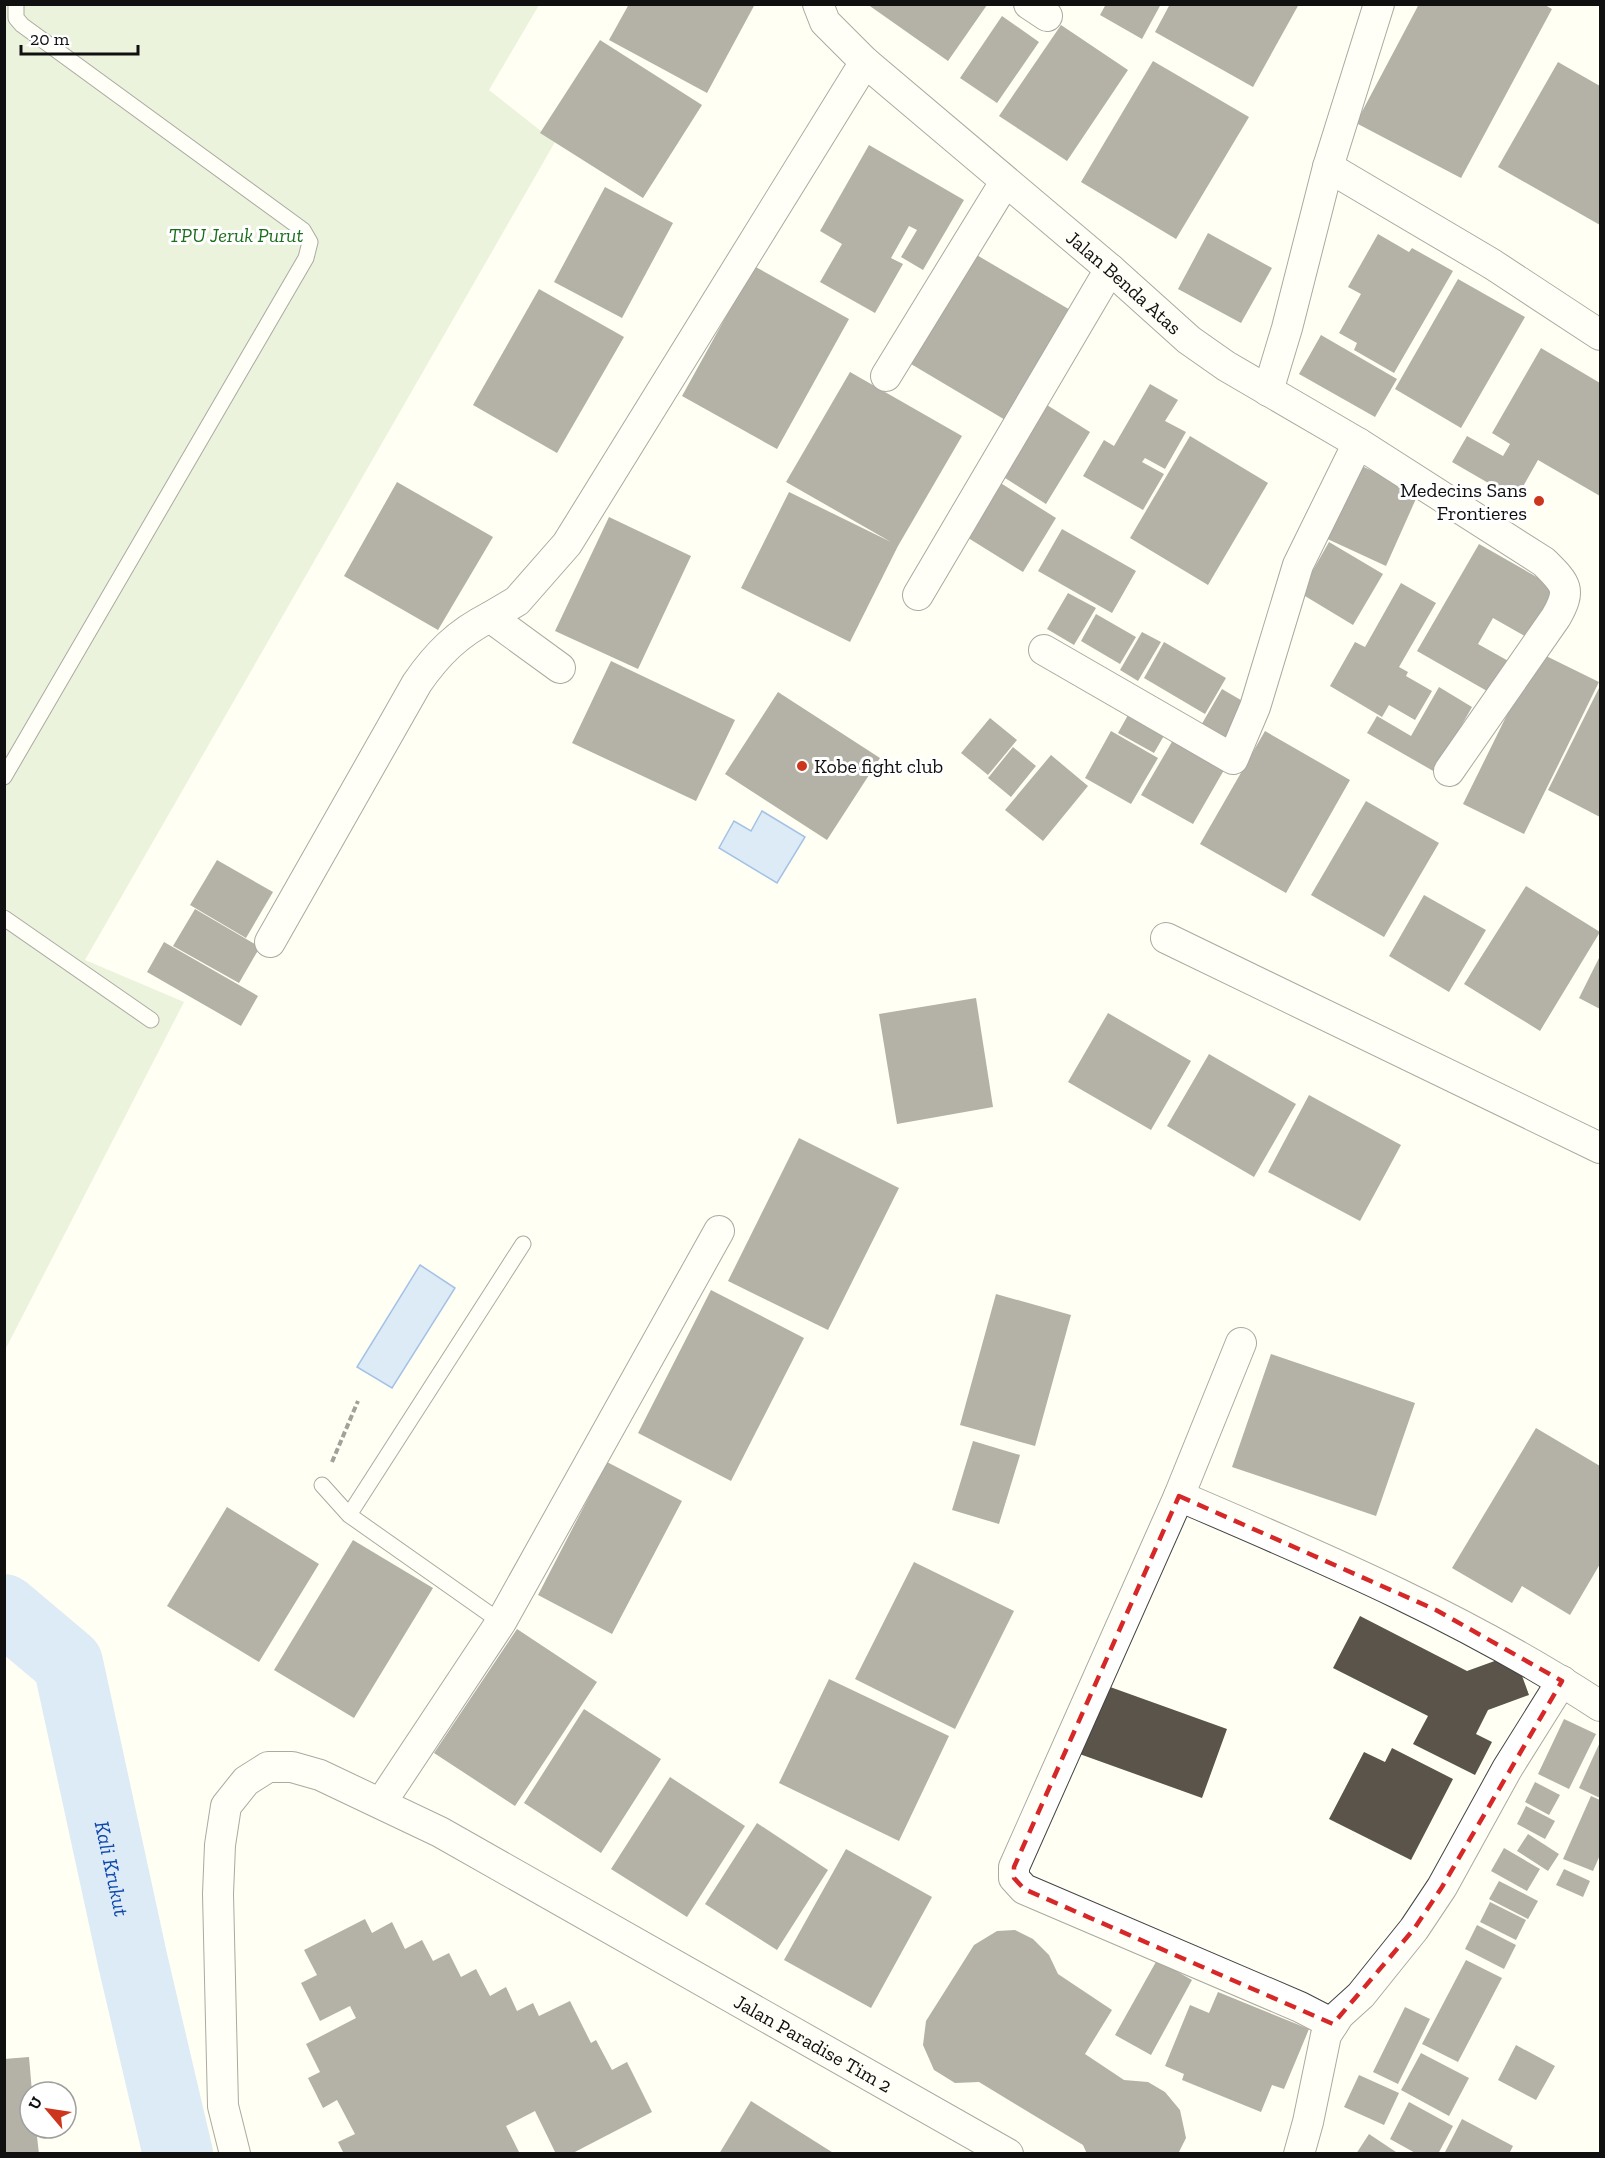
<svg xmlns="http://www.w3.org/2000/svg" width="1605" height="2158" font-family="'Zilla Slab',serif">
  <rect width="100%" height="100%" fill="#fffff3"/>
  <path fill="#d2e4c1" d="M5 5H539L489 90 555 142 85 960 184 1002 5 1350Z"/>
  <path fill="#b3d2fb" stroke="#3576d8" stroke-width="1.5" d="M762 811 805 837 777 883 719 848 734 821 751 831Z
    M420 1265 455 1288 392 1388 357 1367Z"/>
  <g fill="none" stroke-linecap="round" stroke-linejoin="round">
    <path stroke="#b3d2fb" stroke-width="70" id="s1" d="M4 1609 68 1663 133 1962 178 2154"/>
  </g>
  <path fill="#5a544b" d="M629 4H755L707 93 609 40Z
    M867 4H986L987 5 948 61Z
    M1106 4H1161L1142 39 1100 15Z
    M1170 4H1299L1253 87 1155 32Z
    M1419 4H1543L1552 9 1461 178 1356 123Z
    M1002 16 1039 42 997 103 960 78Z
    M1061 25 1128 70 1067 161 999 116Z
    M600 40 702 105 643 198 540 133Z
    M1153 61 1249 117 1176 239 1081 182Z
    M1558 62 1600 86V225L1498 167Z
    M869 145 964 200 923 270 901 257 917 230 909 226 891 258 903 264 875 313 820 282 842 244 820 231Z
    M605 187 673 223 622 318 554 282Z
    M1208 233 1272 268 1241 323 1178 289Z
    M1378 234 1409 252 1412 248 1453 271 1394 373 1354 350 1357 343 1339 333 1361 294 1348 287Z
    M975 254 1077 314 1012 424 911 364Z
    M754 266 849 319 777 449 682 396Z
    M1458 279 1525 317 1461 428 1395 389Z
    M539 289 624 337 557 453 473 405Z
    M1321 335 1397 379 1375 417 1299 374Z
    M1541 348 1600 383V496L1538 460 1516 499 1452 462 1467 436 1503 456 1510 444 1492 433Z
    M850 372 962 436 898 546 850 642 741 588 789 492 891 542 786 482Z
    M1150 384 1178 400 1165 421 1186 432 1165 469 1145 458 1142 462 1164 474 1143 510 1083 476 1104 440 1114 446Z
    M1039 400 1090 432 1046 504 994 471Z
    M1190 436 1268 483 1208 585 1130 538Z
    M1355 463 1419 492 1386 566 1321 536Z
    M991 477 1056 518 1023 572 957 531Z
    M397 482 493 537 438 630 344 576Z
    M609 517 691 556 638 669 555 631Z
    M1062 529 1136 571 1112 613 1038 571Z
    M1329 542 1383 574 1353 625 1300 593Z
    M1479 544 1556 588 1528 638 1493 618 1478 644 1512 663 1494 695 1417 651Z
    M1401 583 1436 603 1399 667 1408 672 1406 676 1432 691 1415 720 1389 705 1382 717 1330 686 1355 642 1365 647Z
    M1068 593 1096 608 1074 645 1047 629Z
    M1096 614 1136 637 1120 664 1081 641Z
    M1142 632 1161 642 1138 681 1120 670Z
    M1164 642 1226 678 1205 714 1144 678Z
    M1538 652 1599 682 1524 834 1463 804Z
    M611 661 735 720 696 801 572 743Z
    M1600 686V817L1548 790Z
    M1439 687 1472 707 1435 772 1367 733 1377 716 1411 736Z
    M1222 689 1251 706 1225 750 1196 734Z
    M778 692 880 758 827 840 725 774Z
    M1133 706 1169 727 1154 753 1118 733Z
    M990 718 1017 740 988 775 961 753Z
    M1111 731 1158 758 1131 804 1085 778Z
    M1265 731 1350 780 1286 893 1200 844Z
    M1173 740 1224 770 1193 824 1141 795Z
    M1013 747 1036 766 1011 797 988 778Z
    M1051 755 1088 786 1043 841 1005 810Z
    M1366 801 1439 843 1384 937 1311 895Z
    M217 860 273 892 246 938 190 905Z
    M1526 886 1600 932 1540 1031 1464 984Z
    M1424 895 1486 930 1449 992 1389 956Z
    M195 909 260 947 239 983 173 946Z
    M164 942 258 996 241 1026 147 972Z
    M1600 956V1009L1579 998Z
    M976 998 993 1107 897 1124 879 1014Z
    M1108 1013 1191 1061 1151 1130 1068 1082Z
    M1209 1054 1296 1104 1254 1177 1167 1126Z
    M1309 1095 1401 1145 1360 1221 1268 1172Z
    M799 1138 899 1188 828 1330 728 1281Z
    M711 1290 804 1338 731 1481 638 1433Z
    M996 1294 1071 1315 1035 1446 960 1425Z
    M1271 1354 1415 1403 1376 1516 1232 1467Z
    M1536 1428 1600 1466V1564L1570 1615 1522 1586 1512 1603 1452 1568Z
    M973 1441 1020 1455 999 1524 952 1510Z
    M607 1462 682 1501 612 1634 538 1595Z
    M227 1507 319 1564 259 1662 167 1606Z
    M353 1540 433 1588 354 1718 274 1670Z
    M914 1562 1014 1611 955 1729 855 1679Z
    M1360 1616 1467 1671 1514 1654 1529 1695 1488 1710 1476 1734 1492 1742 1475 1775 1413 1744 1428 1716 1333 1668Z
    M517 1629 597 1682 515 1806 434 1753Z
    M829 1679 949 1736 899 1841 779 1783Z
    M1099 1683 1227 1729 1202 1798 1074 1752Z
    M584 1709 661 1759 601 1853 524 1803Z
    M1564 1719 1596 1734 1569 1789 1538 1774Z
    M1600 1742V1798L1579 1788Z
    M1392 1748 1453 1779 1411 1860 1329 1819 1364 1752 1385 1762Z
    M670 1777 745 1826 687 1917 611 1869Z
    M1535 1782 1560 1795 1549 1815 1525 1802Z
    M1591 1796 1600 1800V1855L1593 1871 1563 1859Z
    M1526 1806 1555 1821 1545 1839 1517 1824Z
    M757 1823 828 1870 777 1950 705 1904Z
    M1528 1834 1559 1854 1548 1871 1517 1851Z
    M1504 1848 1540 1869 1527 1891 1491 1871Z
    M846 1849 932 1897 871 2008 784 1960Z
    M1564 1869 1590 1881 1583 1897 1556 1885Z
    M1499 1881 1538 1901 1528 1919 1489 1899Z
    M1490 1902 1526 1920 1516 1940 1480 1922Z
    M365 1919 372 1933 392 1922 405 1949 422 1940 433 1961 449 1953 461 1977 476 1969 490 1996 506 1987 517 2011 533 2003 539 2016 570 2001 591 2043 596 2040 612 2070 627 2062 652 2112 571 2154H556L535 2111 506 2126 520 2154H344L338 2142 355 2134 337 2100 323 2108 308 2078 320 2072 306 2044 356 2018 350 2006 320 2021 301 1983 317 1975 304 1950Z
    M1477 1925 1516 1945 1504 1969 1465 1949Z
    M1015 1930 1033 1939 1049 1955 1058 1974 1112 2010 1085 2054 1124 2080 1148 2082 1165 2092 1180 2110 1186 2138 1178 2154H1087L1083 2145 979 2082 955 2083 934 2070 923 2045 926 2021 974 1945 997 1931Z
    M1157 1960 1192 1980 1151 2055 1115 2035Z
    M1466 1960 1502 1978 1458 2062 1422 2044Z
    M1218 1992 1309 2029 1284 2089 1272 2085 1261 2112 1182 2080 1184 2074 1165 2066 1190 2005 1209 2013Z
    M1405 2007 1430 2019 1398 2084 1373 2072Z
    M1516 2045 1555 2066 1536 2100 1498 2080Z
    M1421 2053 1469 2078 1449 2116 1401 2090Z
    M29 2057 32 2092H30V2128H36L39 2154H4V2059Z
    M1359 2075 1399 2093 1384 2125 1344 2107Z
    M751 2101 835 2154H719Z
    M1409 2102 1453 2126 1438 2154H1417L1390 2139Z
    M1462 2119 1513 2146 1509 2154H1444Z
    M1369 2134 1399 2154H1356Z"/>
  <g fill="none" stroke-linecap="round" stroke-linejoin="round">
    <g stroke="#434343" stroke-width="17">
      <path id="lane" d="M4 777 306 258 310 242 303 230 22 25 16 18V4
        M4 918 151 1020
        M322 1485 349 1515 501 1622
        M349 1515 523 1244"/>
    </g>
    <g stroke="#434343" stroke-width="32">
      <g id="street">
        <path id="s2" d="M818 4 825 22 865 62 1110 269 1189 340 1226 366 1358 443 1544 562C1566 584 1572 589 1556 617L1449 771"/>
        <path d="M1029 4 1047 16"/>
        <path d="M1328 167 1492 264 1600 335"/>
        <path d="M886 376 1005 182"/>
        <path d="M1268 391 1287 328 1328 167 1379 4"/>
        <path d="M918 595 1110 269"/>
        <path d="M1044 650 1233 759 1255 707 1298 565 1358 443"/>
        <path d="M560 668 490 617 517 601 567 544 865 62"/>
        <path d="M1166 938 1600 1148"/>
        <path d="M270 942 417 683C437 654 458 633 490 617"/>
        <path d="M1241 1343 1179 1496 1014 1867V1878L1024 1889 1300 2007 1333 2024"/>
        <path d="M1179 1496C1324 1558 1468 1619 1600 1706"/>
        <path d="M381 1803 501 1622 719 1231"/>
        <path id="s3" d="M235 2154 223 2106 218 1894 220 1845 226 1806 246 1781 268 1767H292L320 1775 440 1832 1008 2154"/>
        <path d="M1299 2154 1308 2122 1326 2035 1339 2015 1361 1995 1414 1929 1442 1887 1507 1769 1562 1681"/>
      </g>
    </g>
    <path stroke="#323232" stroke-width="4" stroke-dasharray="6 3" stroke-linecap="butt" d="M332 1462 358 1401"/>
    <use href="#lane" stroke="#fff" stroke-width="15"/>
    <use href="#street" stroke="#fff" stroke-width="30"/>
  </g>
  <path d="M0 0H1605V2158H0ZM1179 1496 1436 1610 1562 1681 1442 1887 1414 1929 1333 2024 1024 1889 1014 1878V1867Z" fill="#fffff3" fill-opacity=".55" fill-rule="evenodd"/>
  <path fill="none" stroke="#d62828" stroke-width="4.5" stroke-dasharray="12 8" stroke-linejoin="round" d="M1179 1496 1436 1610 1562 1681 1442 1887 1414 1929 1333 2024 1024 1889 1014 1878V1867Z"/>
  <g fill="#cc361c" stroke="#fff" stroke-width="2">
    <circle cx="1539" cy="501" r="6"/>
    <circle cx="802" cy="766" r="6"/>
  </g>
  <g text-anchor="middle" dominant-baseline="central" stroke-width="6" stroke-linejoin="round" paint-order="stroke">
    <g font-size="20" font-style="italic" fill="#1b6e1a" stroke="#fff">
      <text x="236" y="235">TPU Jeruk Purut</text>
    </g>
    <g font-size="20" fill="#101010" stroke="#fff">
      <text stroke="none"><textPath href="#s2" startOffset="416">Jalan Benda Atas</textPath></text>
      <text stroke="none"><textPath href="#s3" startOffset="1023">Jalan Paradise Tim 2</textPath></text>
    </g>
    <g font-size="20" fill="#101010" stroke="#fff" text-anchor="end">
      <text x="1527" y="490">Medecins Sans<tspan x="1527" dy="23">Frontieres</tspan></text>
      <text x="814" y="766" text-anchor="start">Kobe fight club</text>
    </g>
    <g font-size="21" font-style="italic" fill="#0e48ad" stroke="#fff">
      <text stroke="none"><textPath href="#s1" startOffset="294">Kali Krukut</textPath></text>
    </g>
  </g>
  <rect width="1605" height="2158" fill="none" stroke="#101010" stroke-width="12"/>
  <g transform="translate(48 2110) rotate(299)"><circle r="28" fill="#ffffff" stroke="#9f9f9f" stroke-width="1.5"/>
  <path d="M0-4.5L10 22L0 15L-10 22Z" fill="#cc361c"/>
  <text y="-9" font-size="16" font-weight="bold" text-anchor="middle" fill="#101010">U</text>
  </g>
  <path d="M21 45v9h117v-9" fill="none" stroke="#101010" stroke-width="3"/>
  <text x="30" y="45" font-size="18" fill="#101010" stroke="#ffffff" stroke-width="4.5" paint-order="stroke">20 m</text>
</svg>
